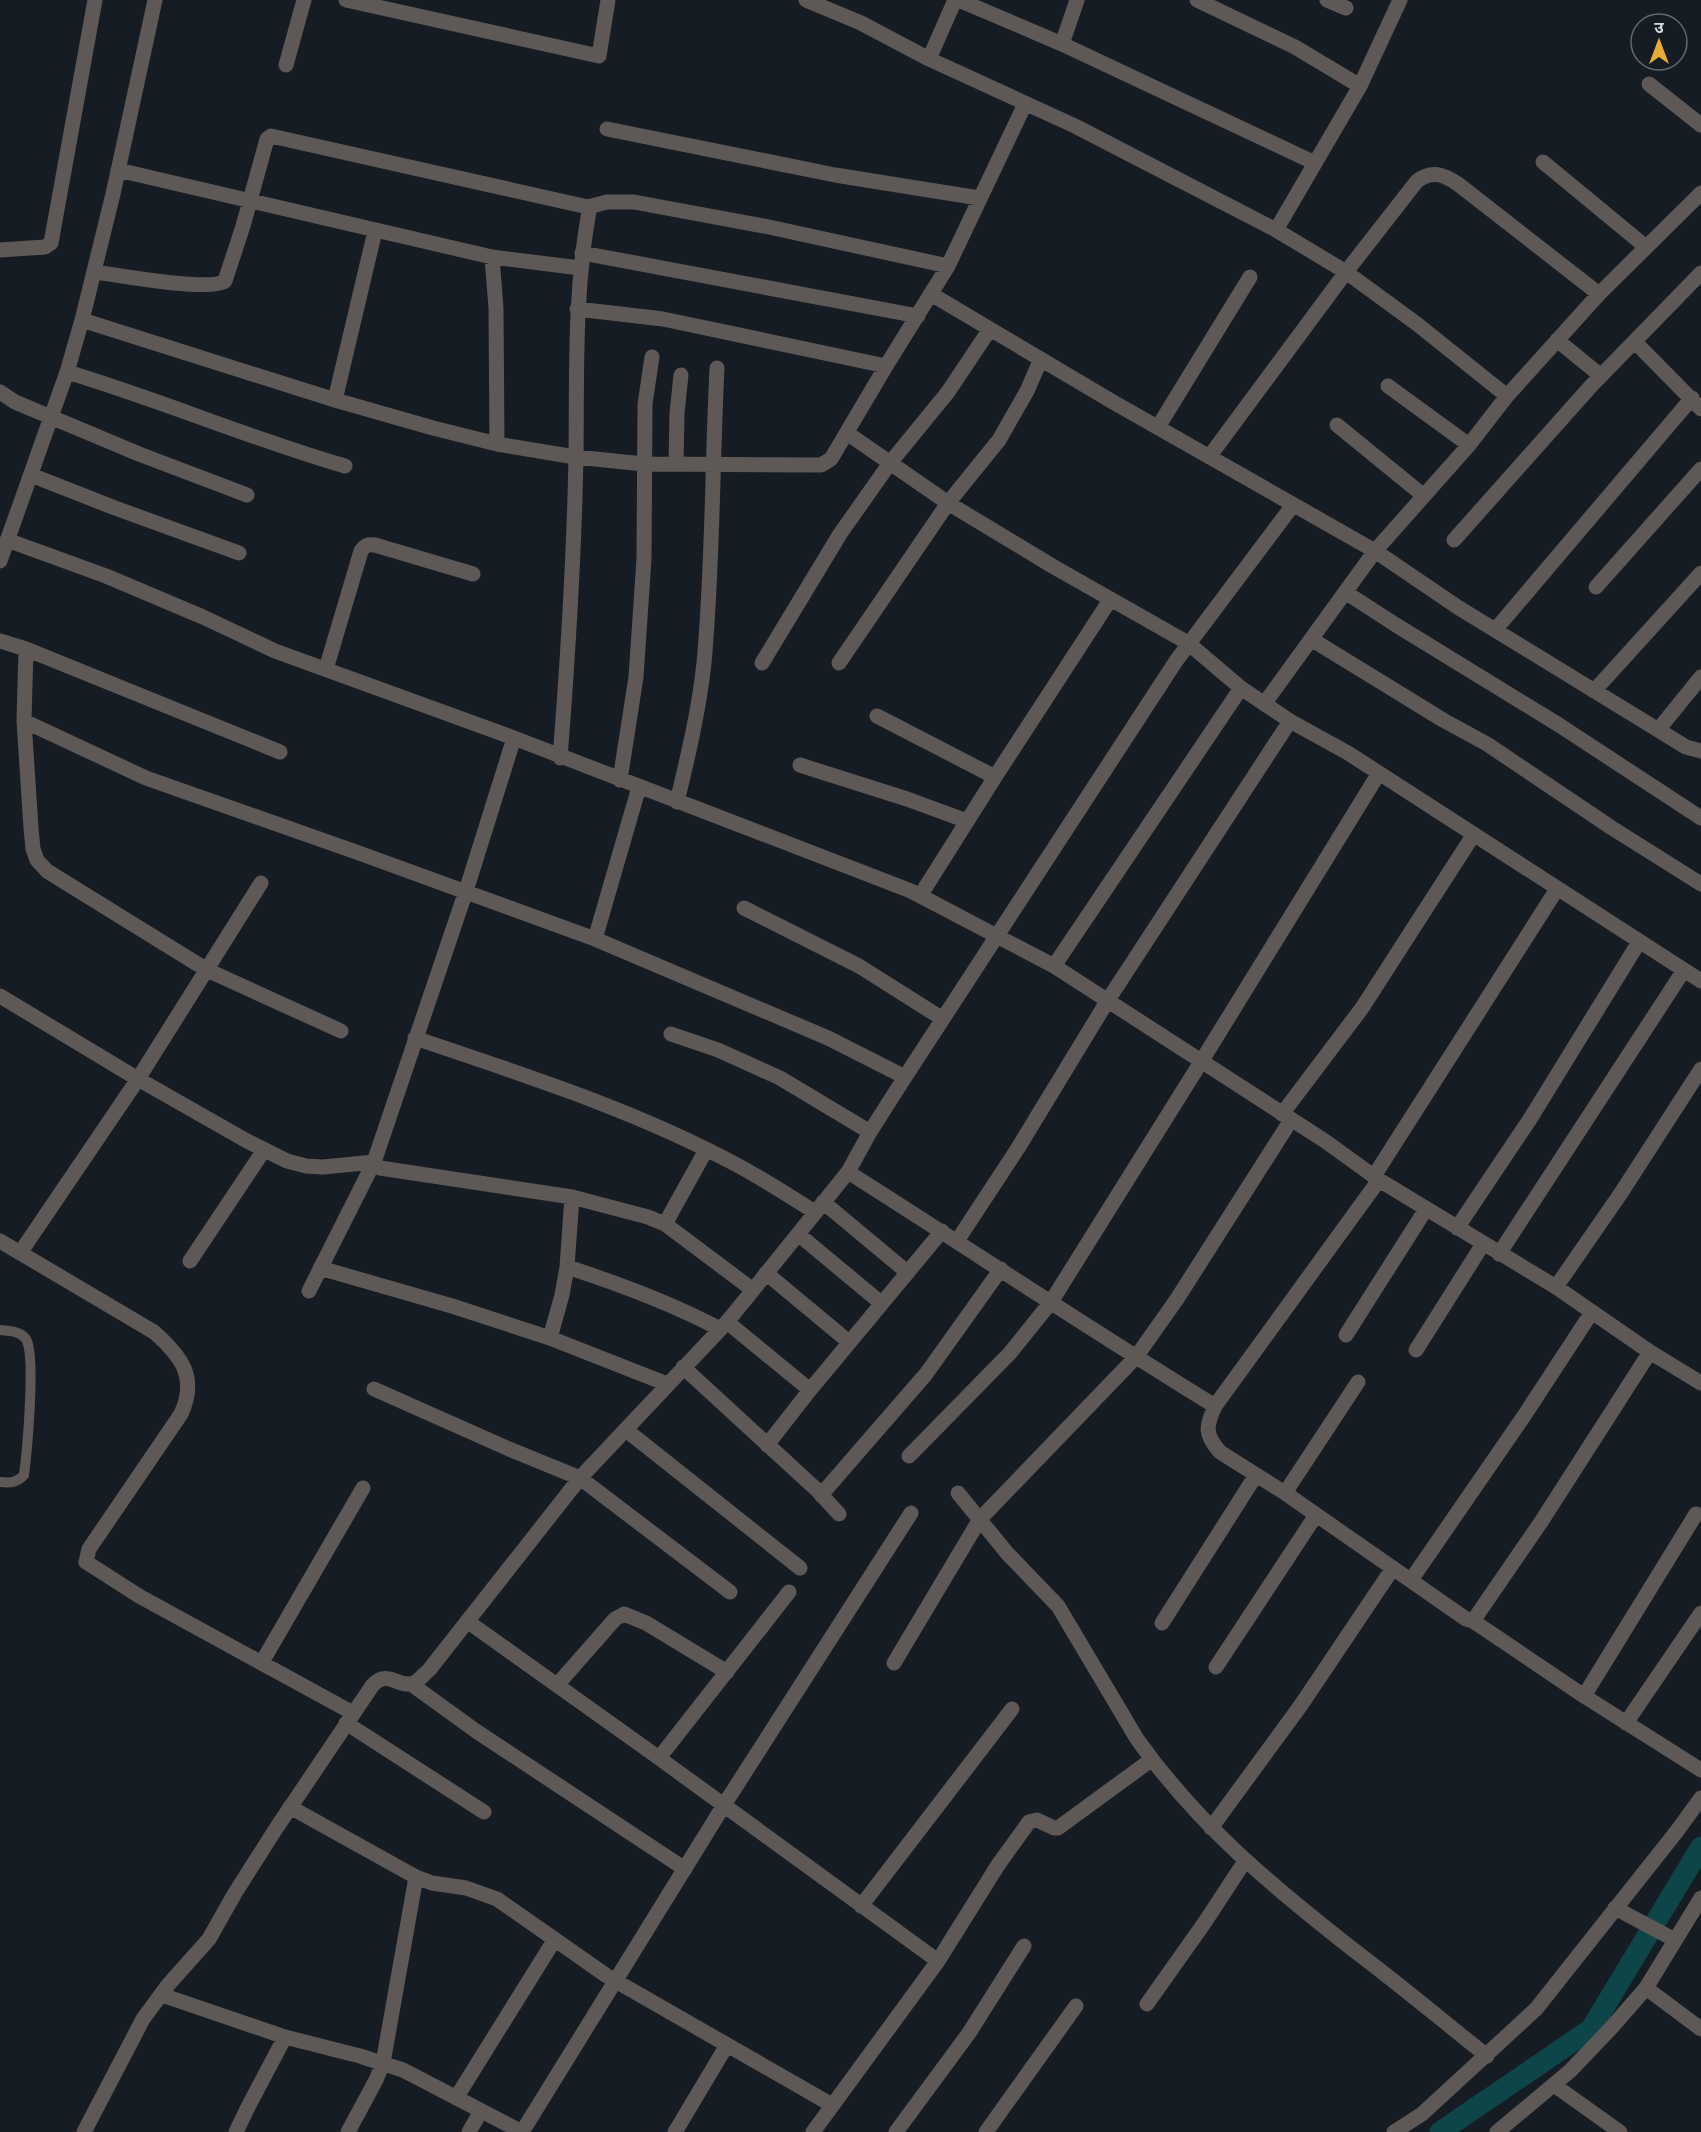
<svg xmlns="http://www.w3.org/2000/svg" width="1701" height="2132" font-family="'Playfair Display','Noto Sans Devanagari',serif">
  <rect width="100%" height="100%" fill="#161c23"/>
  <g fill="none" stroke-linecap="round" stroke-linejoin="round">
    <path stroke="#0e4549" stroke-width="21" d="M1440 2132 1591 2029 1701 1847"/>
    <path stroke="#5e5956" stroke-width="10" d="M0 1330C9 1331 20 1331 26 1339 36 1355 27 1452 24 1475 17 1483 10 1483 0 1482"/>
    <path stroke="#5e5956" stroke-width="15" d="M346 0 599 56 608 0
      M806 0 861 23 929 59 1075 126 1276 230 1346 272 1417 324 1507 396
      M959 0 1062 44 1315 163
      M1197 0 1295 47 1360 86
      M1327 0 1346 8
      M1062 44 1077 0
      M929 59 955 0
      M286 65 304 0
      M1649 84 1701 125
      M607 129 835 175 979 198
      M1543 162 1646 247
      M118 170 492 257 580 268
      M588 207 607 202H634L769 227 948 266
      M1276 230 1360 86 1400 0
      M0 250 45 247 51 243 95 0
      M582 253 918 316
      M492 257 496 308 497 444
      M95 272C118 275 210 292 225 281L243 226 267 139 271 136 588 207 589 211C574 295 577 372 576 457 574 557 568 657 560 758
      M931 294 1113 402 1375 551 1459 608 1686 747 1701 751
      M577 309 663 319 886 366
      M82 320 335 400 433 428 497 444 575 457 644 464 821 465 831 459 886 366 948 266 1025 104
      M1557 340 1601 376
      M1635 342 1701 409
      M67 372C161 400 251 439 345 466
      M1388 386 1469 445
      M0 392 15 402 139 454 247 495
      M335 400 375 231
      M1337 425 1424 496
      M1158 427 1250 277
      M847 433 948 503 1054 567 1188 643 1241 688 1290 721 1348 753 1701 981
      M1209 457 1346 272 1417 181C1432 170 1443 174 1458 184L1599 294
      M676 464 677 413 681 375
      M31 475 115 508 239 553
      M7 540 106 576 203 617 275 651 514 738 911 891 1054 966 1325 1141 1379 1180 1556 1287 1650 1352 1701 1383
      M1454 540 1591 386 1701 273
      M0 561 67 372 82 320 113 194 155 0
      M1596 587 1701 469
      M1345 592 1396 625 1559 725 1701 818
      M1495 630 1692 398
      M1311 639 1443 720 1487 744 1612 828 1701 884
      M0 641 26 649 24 721 31 828 33 849 37 860 47 871 207 970 341 1031
      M26 649 280 752
      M762 663 840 534 890 463 948 392 990 329
      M839 663 948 503 999 440 1027 391 1041 359
      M326 669 361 551C365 545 368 544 375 545L473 574
      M1594 691 1701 573
      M1264 704 1375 551 1469 445 1507 396 1599 294 1701 193
      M877 716 995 777
      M24 721 146 778 359 853 595 939 828 1038 905 1077
      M1658 730 1701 677
      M514 738 466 891 374 1162 380 1168 572 1197 648 1217 665 1224 753 1290
      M800 765 907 799 967 821
      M620 780 636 677 644 559 645 404 652 357
      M677 802C688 756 699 710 704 663 713 565 712 466 717 368
      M920 896 995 777 1110 600
      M744 908 859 966 943 1019
      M595 939 639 787
      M1054 966 1241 688
      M0 996 138 1079 247 1141 287 1161 306 1166 323 1167 374 1162
      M671 1034 718 1050 780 1078 870 1132
      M415 1038C524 1075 635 1110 737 1165 763 1179 789 1196 815 1212
      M1282 1114 1362 1008 1474 834
      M848 1172C971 1250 1091 1330 1215 1406
      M1374 1176 1557 889
      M1379 1180 1215 1406C1206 1426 1204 1434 1220 1452L1285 1493 1466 1619 1473 1621 1584 1696 1701 1770
      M823 1202 907 1272
      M665 1224 706 1150
      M1457 1228 1530 1119 1639 942
      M798 1234 881 1303
      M0 1241 154 1332C181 1356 198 1377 181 1414L89 1549 86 1562 139 1596 353 1713
      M957 1241 1018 1148 1108 1000 1290 721
      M20 1253 138 1079 261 883
      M1499 1254 1684 970
      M190 1261 264 1150
      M567 1267C620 1284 671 1303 720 1329
      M320 1268 452 1306 550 1338 667 1384
      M766 1273 849 1342
      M1556 1287 1621 1193 1701 1069
      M309 1291 374 1162
      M727 1322 810 1390
      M1346 1335 1426 1209
      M550 1338 562 1295 567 1267 572 1197
      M1416 1350 1483 1244
      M683 1367 817 1490 839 1514
      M374 1389 509 1449 580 1478 730 1592
      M626 1430 800 1568
      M767 1445 810 1390 942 1231
      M909 1456 1010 1353 1051 1302 1201 1062 1379 773
      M958 1493 1007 1553 1058 1606 1137 1739C1198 1825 1273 1887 1355 1951 1400 1985 1443 2021 1487 2056
      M1285 1493 1358 1382
      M821 1495 926 1374 1001 1269
      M1411 1580 1524 1416 1592 1312
      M467 1621 659 1758 938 1961
      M1473 1621 1541 1522 1650 1352
      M1162 1623 1256 1475
      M262 1662 363 1488
      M894 1663 980 1519 1136 1357 1177 1299 1291 1120
      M1216 1667 1316 1515
      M411 1684 476 1731 685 1869
      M557 1685 615 1619 624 1614 646 1623 727 1672
      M1584 1696 1696 1514
      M346 1723 484 1812
      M1626 1723 1701 1613
      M659 1758 789 1592
      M290 1807 416 1877
      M1211 1828 1301 1705 1393 1568
      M861 1906 1012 1709
      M1615 1908 1675 1940
      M1646 1988 1701 2029
      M162 1995 285 2037 360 2056 403 2070 522 2132
      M1147 2004 1205 1922 1245 1861
      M1554 2085 1620 2132
      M456 2098 555 1939
      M84 2132 143 2019 168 1985 209 1939 235 1893 277 1827 372 1686C388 1668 398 1689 414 1683 419 1681 424 1674 429 1670L580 1478 727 1322 753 1290 848 1172 870 1132 905 1077 1176 661 1293 505
      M236 2132 248 2107 285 2037
      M348 2132 376 2080 383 2063 416 1877 432 1883 466 1888 497 1899 607 1976 832 2105
      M469 2132 481 2111
      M522 2132 724 1805 911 1513
      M675 2132 727 2045
      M813 2132 938 1961 998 1865 1029 1822 1037 1820 1054 1828H1058L1151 1760
      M896 2132 969 2033 1024 1946
      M986 2132 1076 2006
      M1394 2132 1422 2114 1536 2009 1677 1831 1701 1798"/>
    <path stroke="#5e5956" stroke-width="15" d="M1497 2132 1570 2071 1612 2027 1646 1988 1701 1898"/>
  </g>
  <g transform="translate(1659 42)"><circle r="28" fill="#161c23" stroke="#63686e" stroke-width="1.5"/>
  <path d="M0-4.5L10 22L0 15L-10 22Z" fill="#e8ab37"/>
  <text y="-9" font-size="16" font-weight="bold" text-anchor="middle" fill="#d6dadf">उ</text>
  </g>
</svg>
